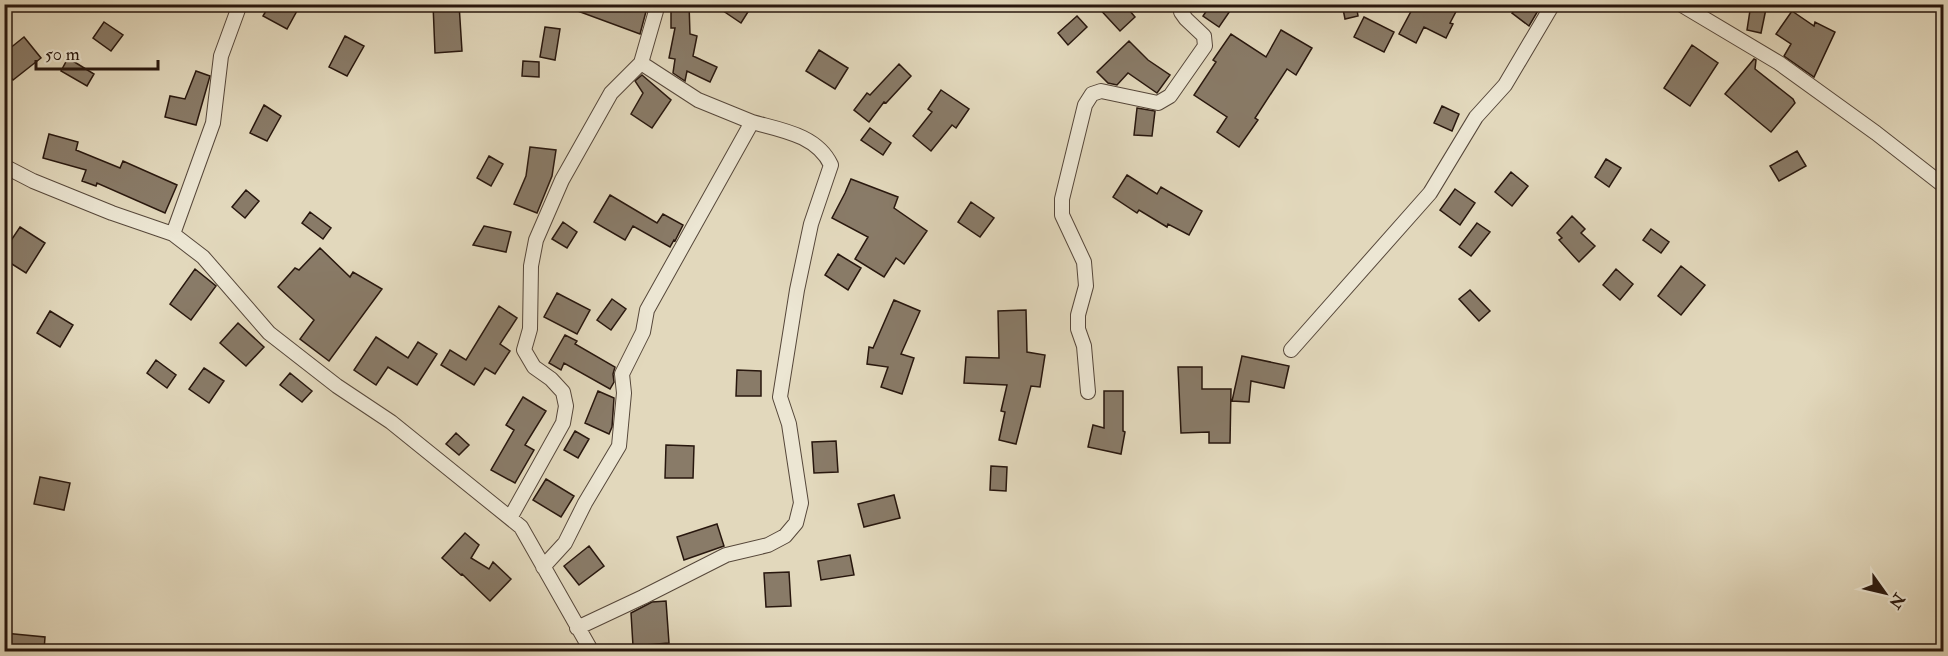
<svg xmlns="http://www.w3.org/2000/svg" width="1948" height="656" font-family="'IM FELL Double Pica',serif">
  <rect width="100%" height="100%" fill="#e2d8bc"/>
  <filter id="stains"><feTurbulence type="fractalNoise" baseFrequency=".00333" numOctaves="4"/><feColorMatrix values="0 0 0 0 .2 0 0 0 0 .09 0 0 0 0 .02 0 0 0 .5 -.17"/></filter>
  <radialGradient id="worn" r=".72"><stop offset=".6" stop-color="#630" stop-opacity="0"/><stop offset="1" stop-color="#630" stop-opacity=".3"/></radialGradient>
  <path fill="#897b68" stroke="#28170e" stroke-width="1.5" d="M270 4H290L298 9 287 29 263 16Z
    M433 4H459L462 51 435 53Z
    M564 4H648L640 34 564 6Z
    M671 4H689L690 34 697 36 693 56 717 67 710 82 687 71 685 81 673 73 675 59 669 58 675 28H671Z
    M713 4H753L741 23Z
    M1095 4H1124L1135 17 1120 31Z
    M1211 4H1221L1230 11 1219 27 1203 16Z
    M1342 4H1356L1358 16 1345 19Z
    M1415 4H1460L1450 23 1453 24 1446 38 1424 27 1416 43 1399 34Z
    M1519 4H1542L1529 26 1512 13Z
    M1751 4H1767L1761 33 1747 30Z
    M1792 11 1814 26 1815 22 1835 32 1814 77 1784 56 1791 44 1776 34Z
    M1077 16 1087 27 1068 45 1058 33Z
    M1364 17 1394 32 1384 52 1354 37Z
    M104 22 123 35 111 51 93 38Z
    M545 27 560 29 555 60 540 57Z
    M1281 30 1312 48 1296 75 1287 69 1255 118 1258 120 1239 147 1217 132 1227 117 1194 95 1216 62 1213 60 1231 34 1266 57Z
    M345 36 364 46 347 76 329 67Z
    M24 37 41 58 13 80 4 70V53Z
    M1129 41 1148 60 1170 75 1157 93 1128 73 1117 85 1108 83 1097 72Z
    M1692 45 1718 63 1690 106 1664 88Z
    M819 50 848 68 835 89 806 71Z
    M68 58 94 74 87 86 61 71Z
    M1754 59 1756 60 1755 69 1793 99 1795 103 1771 132 1725 94Z
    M523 61 539 62V77L522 76Z
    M899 64 911 76 886 103 884 102 869 122 854 110 867 93 870 95Z
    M196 71 210 76 196 125 165 117 170 96 185 99Z
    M642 75 671 100 652 128 631 114 643 93 635 81Z
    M941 90 969 109 956 128 952 125 931 151 913 136 932 112 928 109Z
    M264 105 281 116 267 141 250 133Z
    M1442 106 1459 114 1452 131 1434 123Z
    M1137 108 1155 111 1152 136 1134 135Z
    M870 128 891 143 883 155 861 140Z
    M49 134 78 142 76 150 120 168 123 161 177 185 165 213 97 183 96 186 82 181 86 170 43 158Z
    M530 147 556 150 552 176 537 213 514 204 526 176Z
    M1797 151 1806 166 1779 181 1770 166Z
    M489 156 503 164 491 186 477 178Z
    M1606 159 1621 168 1609 187 1595 177Z
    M1511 172 1528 186 1512 206 1495 192Z
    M1127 175 1157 194 1161 187 1202 211 1189 235 1168 224 1167 227 1139 210 1137 213 1113 197Z
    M851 179 898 197 894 208 927 231 904 264 896 258 884 277 855 259 868 237 832 218 845 193Z
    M1455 189 1475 203 1460 225 1440 210Z
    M246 190 259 201 245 218 232 207Z
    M610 195 657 223 663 214 683 225 675 241 674 240 670 247 633 226 625 240 594 222Z
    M971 202 994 218 980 237 958 222Z
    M310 212 331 228 323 239 302 223Z
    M1572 216 1585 229 1581 233 1595 246 1579 262 1559 240 1562 238 1557 233Z
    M563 222 577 232 567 248 552 239Z
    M1477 223 1490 232 1471 256 1459 247Z
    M484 226 511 232 506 252 473 245Z
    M20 227 45 243 26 273 4 259V251Z
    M1651 229 1669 242 1661 253 1643 240Z
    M320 248 350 277 353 272 382 289 329 361 300 339 314 320 278 287 295 268 299 270Z
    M838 254 861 268 848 290 825 275Z
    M1681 266 1705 285 1681 315 1658 296Z
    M195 269 216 286 191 320 170 304Z
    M1616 269 1633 284 1620 300 1603 285Z
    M1470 290 1490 311 1479 321 1459 299Z
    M557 293 590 310 577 334 544 317Z
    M612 299 626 309 611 330 597 320Z
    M894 300 920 311 901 354 914 358 902 394 881 387 888 367 867 364 869 347 873 348Z
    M499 306 517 318 500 344 510 351 495 374 485 368 474 385 441 365 450 350 466 360Z
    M1026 310 1027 352 1045 355 1040 387 1031 386 1016 444 999 440 1005 412 1001 411 1007 385 964 383 966 357 999 358 998 311Z
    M50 311 73 325 60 347 37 333Z
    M238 323 264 347 246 366 220 343Z
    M565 335 577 341 575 344 615 367 613 374 614 382 610 389 564 363 561 370 549 363Z
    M376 337 408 358 418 342 437 354 417 385 388 367 376 385 354 370Z
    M1242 356 1289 366 1284 388 1251 381 1249 402 1232 401Z
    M156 360 176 375 167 388 147 373Z
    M1178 367H1202V389H1231L1230 443H1209V432L1181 433Z
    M204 368 224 381 209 403 189 389Z
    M737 370 761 371V396H736Z
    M290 373 312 391 302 402 280 385Z
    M598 391 614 398 612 427 609 434 585 423Z
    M1104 391H1123V431L1125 432 1121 454 1088 447 1093 425 1104 428Z
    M523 397 546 411 525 445 534 450 515 483 491 470 514 430 506 425Z
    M575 431 589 439 578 458 564 450Z
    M456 433 469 445 459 455 446 444Z
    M836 441 838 472 814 473 812 442Z
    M666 445 694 446 693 478H665Z
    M991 466 1007 467 1006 491 990 490Z
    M40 477 70 483 64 510 34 504Z
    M546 479 574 496 561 517 533 500Z
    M894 495 900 518 864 527 858 504Z
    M717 524 724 546 684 560 677 537Z
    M465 533 479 545 471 558 489 569 493 562 511 579 490 601 462 574 461 575 442 558Z
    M589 546 604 566 579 585 564 566Z
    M850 555 854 575 821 580 818 561Z
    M789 572 791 606 766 607 764 573Z
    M666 601 669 643 633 646 631 613 652 602Z
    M4 633 45 637 44 651H4Z"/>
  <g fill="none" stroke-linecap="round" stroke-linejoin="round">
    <g stroke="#56473a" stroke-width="16">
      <path id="street" d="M1680 4 1779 63 1876 133 1944 186
        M641 63 658 4
        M4 166 33 181 112 213 173 234 203 257 269 333 337 386 391 422 521 527 592 652
        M173 234 213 123 221 56 240 4
        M1291 350 1430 193 1476 117 1505 85 1553 4
        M1088 392 1084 346 1078 329V315L1086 286 1084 262 1062 215V199L1085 105 1092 94 1101 91 1158 103 1170 96 1205 46 1204 36 1186 19 1181 12 1183 4
        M510 518 563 423 566 406 563 392 551 379 534 367 524 350 530 329 531 266 536 240 562 180 611 93 641 63 698 100 752 122
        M543 567 565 543 585 503 619 446 624 393 622 374 643 332 647 310 752 122C781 130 817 135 831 165L811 224 797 290 780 397 789 424 801 503 796 523 785 536 768 545 726 555 643 597 577 628"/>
    </g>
    <use href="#street" stroke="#ece6d3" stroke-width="14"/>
  </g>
  <rect width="1948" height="656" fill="none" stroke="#e2d8bc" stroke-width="24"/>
  <rect x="6" y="6" width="1936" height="644" fill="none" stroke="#28170e" stroke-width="3"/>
  <rect x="12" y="12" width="1924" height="632" fill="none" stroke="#28170e" stroke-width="1.5"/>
  <g transform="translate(1885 593) rotate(124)" stroke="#ece6d3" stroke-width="4.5" paint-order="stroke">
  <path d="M0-4.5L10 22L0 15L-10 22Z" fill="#28170e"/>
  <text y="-9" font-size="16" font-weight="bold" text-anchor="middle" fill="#28170e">N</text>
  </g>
  <path d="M36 60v9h122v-9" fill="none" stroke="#28170e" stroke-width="3"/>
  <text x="45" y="60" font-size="18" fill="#28170e" stroke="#ece6d3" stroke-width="4.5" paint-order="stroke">50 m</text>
  <rect width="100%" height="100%" filter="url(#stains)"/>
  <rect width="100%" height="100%" fill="url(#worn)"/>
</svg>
